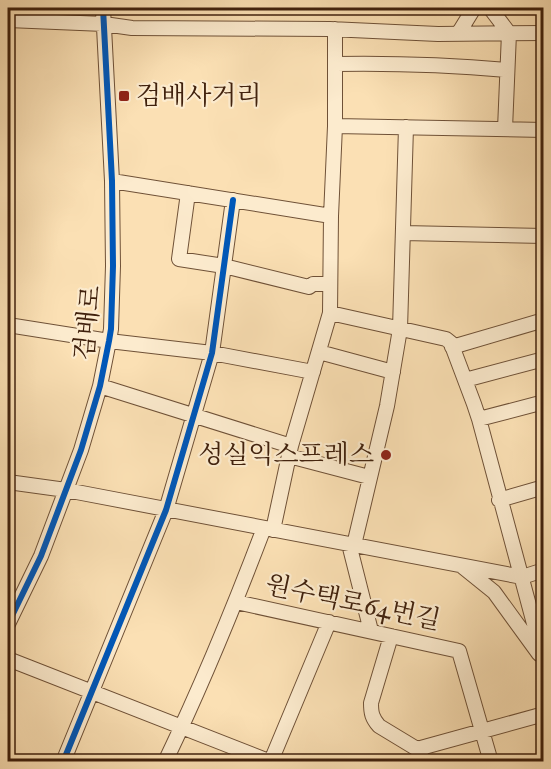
<svg xmlns="http://www.w3.org/2000/svg" width="551" height="769" font-family="'IM FELL Double Pica','Noto Serif KR',serif">
  <rect width="100%" height="100%" fill="#fbe0b4"/>
  <filter id="stains"><feTurbulence type="fractalNoise" baseFrequency=".00333" numOctaves="4"/><feColorMatrix values="0 0 0 0 .2 0 0 0 0 .09 0 0 0 0 .02 0 0 0 .5 -.17"/></filter>
  <radialGradient id="worn" r=".72"><stop offset=".6" stop-color="#630" stop-opacity="0"/><stop offset="1" stop-color="#630" stop-opacity=".3"/></radialGradient>
  <g fill="none" stroke-linecap="round" stroke-linejoin="round">
    <g stroke="#6f5137" stroke-width="16">
      <path id="minor" d="M490 8 509 33 505 129
        M8 20 104 24 132 28 330 29 438 34 544 33
        M458 34 474 8
        M335 64C393 63 450 65 507 70
        M335 126 544 130
        M112 181 331 216
        M188 193 179 259 224 266 309 287 313 284H330
        M403 233 544 236
        M330 313 446 339 451 343 474 404 479 419 544 402
        M8 325 109 341 212 353 313 372
        M452 347 544 320
        M319 352 393 372
        M465 380 544 359
        M100 386 291 446
        M479 419 544 661
        M289 456 369 477
        M8 482 66 490 522 577 544 570
        M499 500 544 487
        M273 530 291 446 330 313 331 216 335 126V29
        M349 544 371 631
        M354 545 387 406 400 329 406 127
        M463 567 494 592 539 654
        M236 602 459 651 491 762
        M8 624 41 556 81 450 100 386 109 341 111 329 113 266 112 181 103 8
        M391 636 371 703C371 713 372 718 379 726L417 749 421 755 423 762
        M8 659 271 762
        M417 749 544 714
        M271 761 329 622
        M63 762 166 510 212 353 233 200
        M165 762C202 685 234 607 264 528"/>
    </g>
    <use href="#minor" stroke="#fcebce" stroke-width="14"/>
    <g stroke="#fcebce" stroke-width="10">
      <path id="cycleway" d="M8 624 41 556 81 450 100 386 109 341 111 329 113 266 112 181 103 8
        M63 762 166 510 212 353 233 200"/>
    </g>
    <use href="#cycleway" stroke="#0057b8" stroke-width="6"/>
  </g>
  <g fill="#8f2418" stroke="#fcebce" stroke-width="2">
    <rect x="118" y="90" width="12" height="12" rx="3"/>
    <circle cx="386" cy="455" r="6"/>
  </g>
  <g text-anchor="middle" dominant-baseline="central" stroke-width="4.5" stroke-linejoin="round" paint-order="stroke">
    <g font-size="26" fill="#40210d" stroke="#fcebce" text-anchor="start">
      <text x="136" y="96">검배사거리</text>
      <text x="374" y="455" text-anchor="end">성실익스프레스</text>
    </g>
    <g font-size="26" fill="#40210d" stroke="#fcebce">
      <text transform="translate(88 323) rotate(-84)">검배로</text>
      <text transform="translate(353 603) rotate(12)">원수택로64번길</text>
    </g>
  </g>
  <rect width="551" height="769" fill="none" stroke="#fbe0b4" stroke-width="30"/>
  <rect x="9" y="9" width="533" height="751" fill="none" stroke="#40210d" stroke-width="3"/>
  <rect x="15" y="15" width="521" height="739" fill="none" stroke="#40210d" stroke-width="1.5"/>
  <rect width="100%" height="100%" filter="url(#stains)"/>
  <rect width="100%" height="100%" fill="url(#worn)"/>
</svg>
